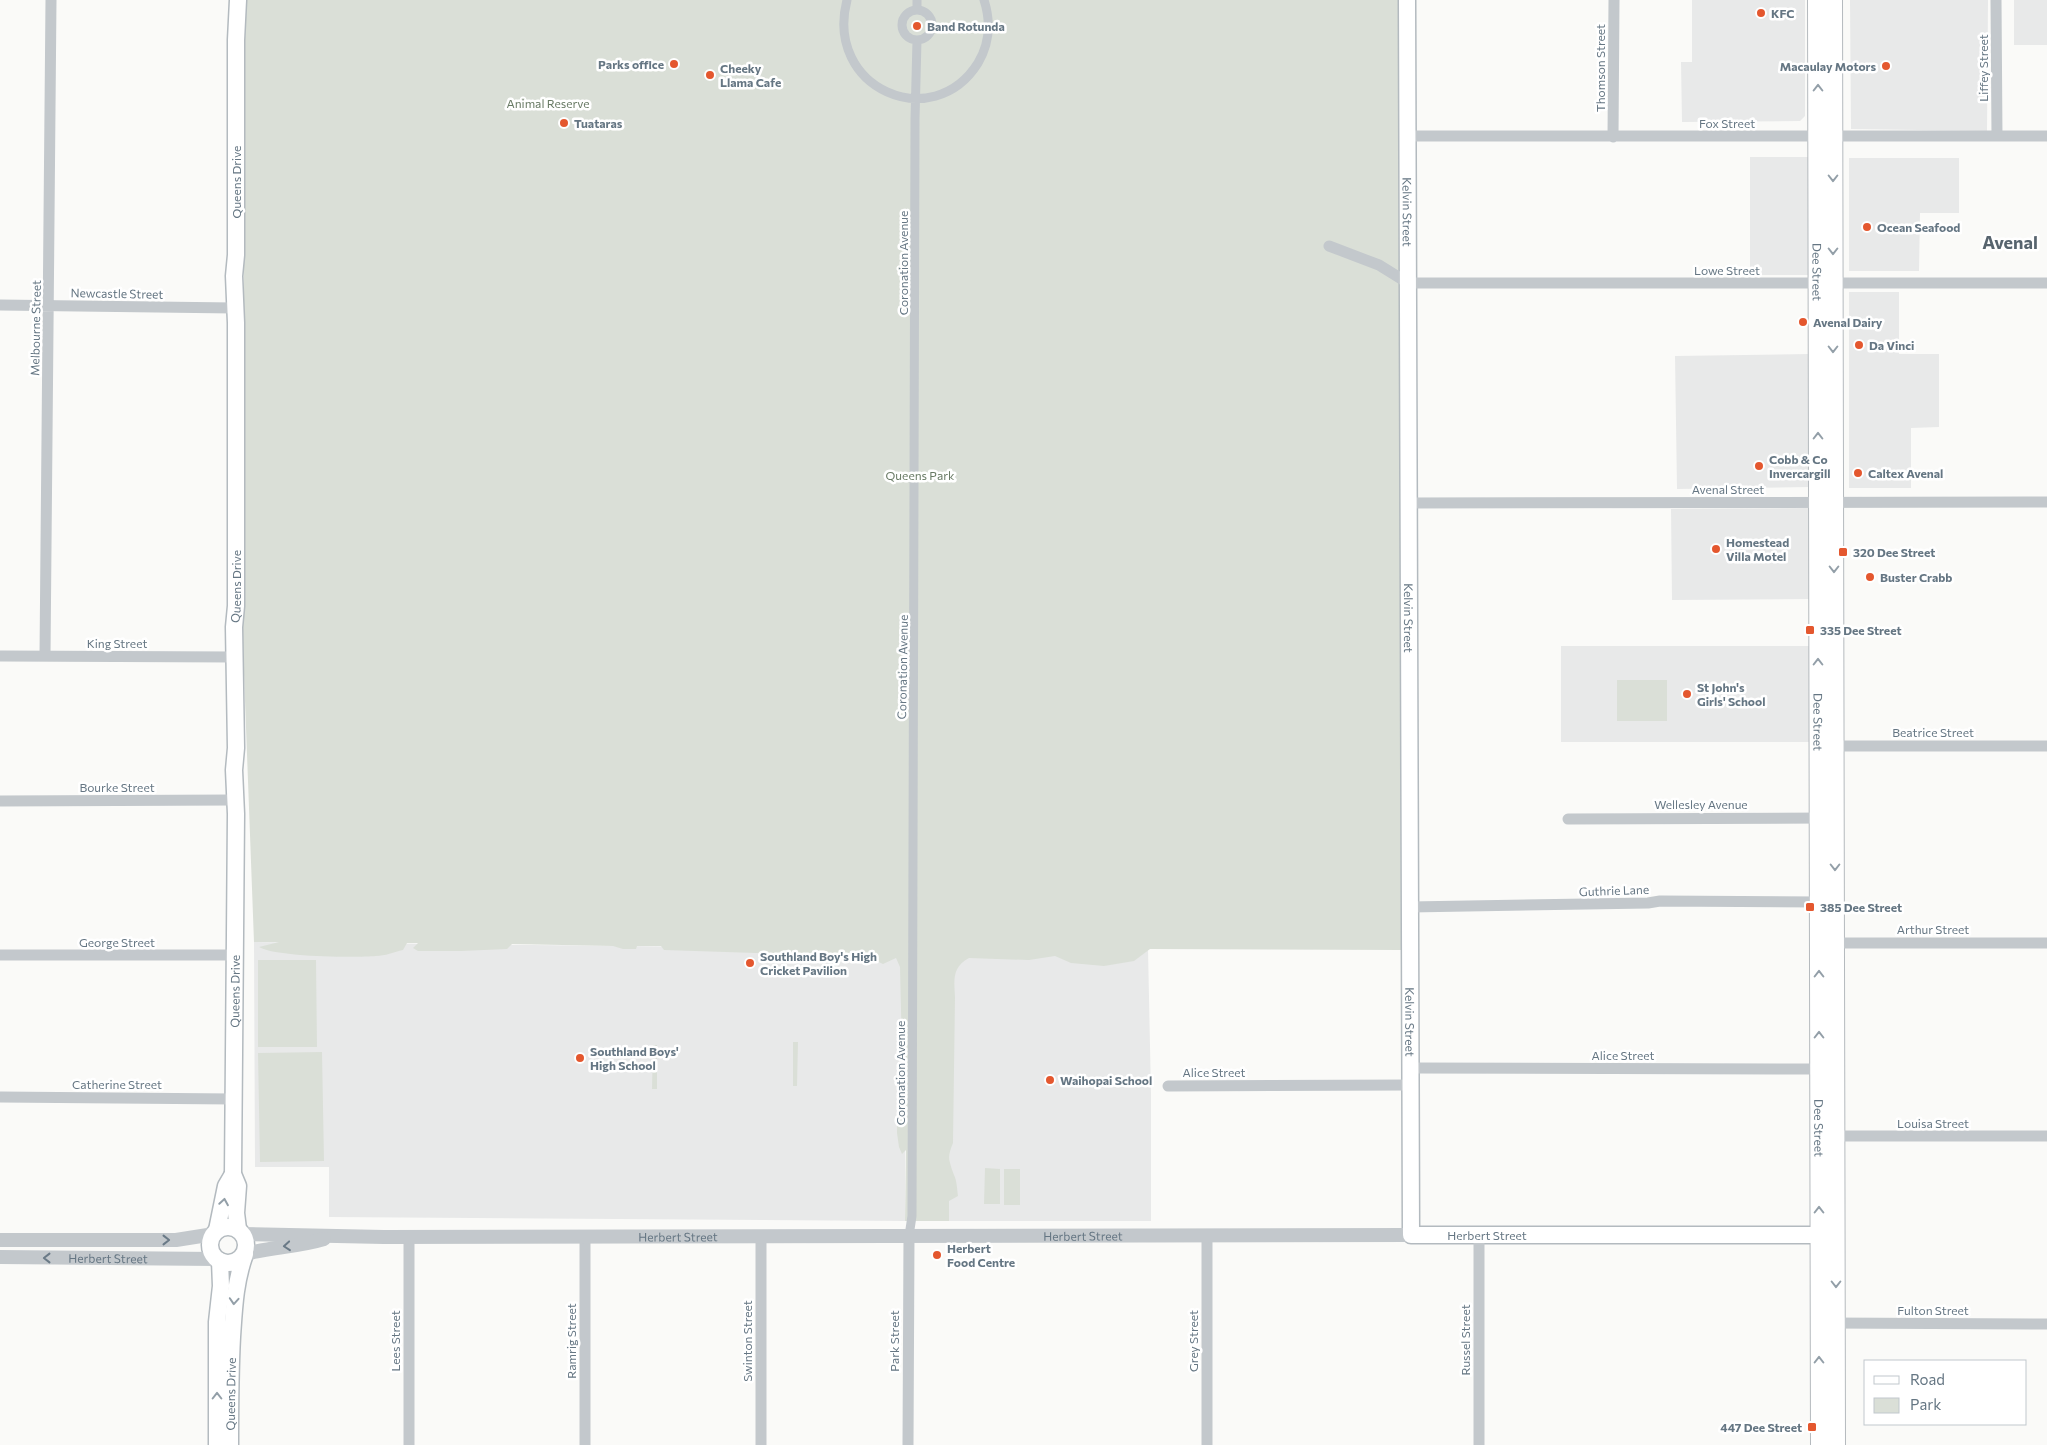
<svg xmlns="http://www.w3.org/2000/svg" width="2047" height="1445" font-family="Commissioner,sans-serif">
  <rect width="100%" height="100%" fill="#fafaf8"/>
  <path fill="#e8e9e9" d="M1692 0H1805V116L1800 121 1682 122 1681 62H1692Z
    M1850 0H1988L1987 131 1851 129Z
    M2014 0H2047V45H2014Z
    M1750 157H1814V275H1750Z
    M1849 158H1959V213H1920L1919 271H1849Z
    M1849 292H1899V354H1939V427L1911 428V488H1849Z
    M1809 354 1810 487 1677 489 1675 356Z
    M1809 508 1810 599 1672 600 1671 509Z
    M1561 646H1813L1812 742H1561Z
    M254 942 906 949 905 1221 329 1217V1167H255Z
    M950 949H1148L1151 1094V1221H949Z"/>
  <path fill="#dadfd7" d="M244 0H1399L1401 950 1150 949 1134 961 1104 966 1071 963 1055 956 1029 960 969 958C952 967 954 980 955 997L953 1143C947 1157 949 1161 954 1175 957 1181 957 1189 958 1196L949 1201V1221H905L906 1150 902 1154 899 1147 897 1133V1101L902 1051 900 967 896 958 883 964 870 958 848 954 809 958 784 954 664 950 661 946H637L636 949H623L613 946 512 944 507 949 461 951H418L413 948 418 943H407L403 950C394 952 385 956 376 956 355 958 276 957 259 947L279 942H254L243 647Z
    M1617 680H1667V721H1617Z
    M258 960H316L317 1047H258Z
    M793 1042H798L797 1086H793Z
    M653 1045H657V1089H652Z
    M322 1052 324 1161 260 1162 258 1053Z
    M985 1168 1000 1169V1204H984Z
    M1004 1169H1020V1205H1004Z"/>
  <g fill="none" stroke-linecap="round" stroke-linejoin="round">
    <g stroke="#b3babf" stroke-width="19">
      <g id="secondary">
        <path id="s3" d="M1407 0 1411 1235H1833"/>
        <circle cx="228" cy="1245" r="18"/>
        <path id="s4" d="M238 1229 236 1213 238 1186 233 1174 236 814 234 770 236 748 234 627 236 606V323L234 276 236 255V40L238 0"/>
        <path d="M217 1230 226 1186 233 1174"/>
        <path d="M217 1445V1322L221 1286 220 1261"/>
        <path id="s5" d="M230 1445C230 1409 230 1373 232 1337 234 1307 235 1282 245 1254"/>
      </g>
    </g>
    <g stroke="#b5babe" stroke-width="20">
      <g id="primary">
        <path id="s6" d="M1817 0 1820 1445"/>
        <path d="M1833 0 1836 1445"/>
      </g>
    </g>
    <path stroke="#c3c8cc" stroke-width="9" d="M847 0C824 89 933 135 978 63 990 43 991 22 984 0
      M917 10V0
      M902 25a15 15 0 1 1 30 0a15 15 0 1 1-30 0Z
      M909 1236 912 1216 915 119 917 40"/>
    <path stroke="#c3c8cc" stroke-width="11" d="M1996 0 1997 136
      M1407 136H2047
      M1613 137 1614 0
      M1329 246 1379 265 1408 283H2047
      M0 305 234 308
      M1408 503 2047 502
      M0 656 234 657
      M45 656 51 0
      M1829 746H2047
      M0 801 234 800
      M1568 819 1825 818
      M1410 907 1648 903 1660 901 1819 902
      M1829 943H2047
      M0 955H233
      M1410 1068 1826 1069
      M1168 1086 1410 1085
      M0 1097 233 1099
      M1829 1136H2047
      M1207 1236V1445
      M1479 1236V1445
      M585 1237V1445
      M761 1237V1445
      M1829 1323 2047 1324
      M409 1445V1237
      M908 1445 909 1236"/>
    <g stroke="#c3c8cc" stroke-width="14">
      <path id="s1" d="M243 1234 384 1237 1411 1235"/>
      <path d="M0 1240H176L214 1234"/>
      <path d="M245 1254C271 1247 298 1247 324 1239"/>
      <path id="s2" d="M0 1257 216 1259"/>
    </g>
    <use href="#secondary" stroke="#fff" stroke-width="16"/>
    <use href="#primary" stroke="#fff" stroke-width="18"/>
  </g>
  <defs><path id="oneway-chevron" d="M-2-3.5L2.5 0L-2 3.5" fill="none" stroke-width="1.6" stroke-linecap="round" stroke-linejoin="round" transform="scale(1.25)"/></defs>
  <g stroke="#939fa8">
    <use href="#oneway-chevron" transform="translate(1818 88) rotate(-90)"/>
    <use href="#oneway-chevron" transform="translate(1833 178) rotate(90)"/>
    <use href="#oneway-chevron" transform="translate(1833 251) rotate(90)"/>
    <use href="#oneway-chevron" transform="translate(1833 349) rotate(90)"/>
    <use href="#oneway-chevron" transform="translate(1818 436) rotate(-90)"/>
    <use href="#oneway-chevron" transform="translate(1834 569) rotate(90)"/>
    <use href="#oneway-chevron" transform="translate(1818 662) rotate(-90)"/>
    <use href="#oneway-chevron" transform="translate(1835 867) rotate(90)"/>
    <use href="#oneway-chevron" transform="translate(1819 974) rotate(-90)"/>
    <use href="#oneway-chevron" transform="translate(1819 1035) rotate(-90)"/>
    <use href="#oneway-chevron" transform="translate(224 1202) rotate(-81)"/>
    <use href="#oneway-chevron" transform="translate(1819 1210) rotate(-90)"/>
    <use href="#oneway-chevron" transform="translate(1836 1284) rotate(90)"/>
    <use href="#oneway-chevron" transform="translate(234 1301) rotate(94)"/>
    <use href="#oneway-chevron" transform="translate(1819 1360) rotate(-90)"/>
    <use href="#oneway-chevron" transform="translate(217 1396) rotate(-90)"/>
  </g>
  <g stroke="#6a7a87">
    <use href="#oneway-chevron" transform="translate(166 1240)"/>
    <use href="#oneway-chevron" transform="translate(287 1246) rotate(175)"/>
    <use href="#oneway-chevron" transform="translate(47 1258) rotate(-180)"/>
  </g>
  <g fill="#e4572e" stroke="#fff" stroke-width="2">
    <circle cx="1761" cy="13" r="5"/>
    <circle cx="917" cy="26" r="5"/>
    <circle cx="674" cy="64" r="5"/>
    <circle cx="1886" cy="66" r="5"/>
    <circle cx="710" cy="75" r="5"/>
    <circle cx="564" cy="123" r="5"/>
    <circle cx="1867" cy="227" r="5"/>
    <circle cx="1803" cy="322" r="5"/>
    <circle cx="1859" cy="345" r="5"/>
    <circle cx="1759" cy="466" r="5"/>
    <circle cx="1858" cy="473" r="5"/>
    <circle cx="1716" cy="549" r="5"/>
    <rect x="1838" y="547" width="10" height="10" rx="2.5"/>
    <circle cx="1870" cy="577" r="5"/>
    <rect x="1805" y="625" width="10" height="10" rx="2.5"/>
    <circle cx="1687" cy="694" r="5"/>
    <rect x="1805" y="902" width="10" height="10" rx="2.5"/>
    <circle cx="750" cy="963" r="5"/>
    <circle cx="580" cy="1058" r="5"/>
    <circle cx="1050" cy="1080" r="5"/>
    <circle cx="937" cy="1255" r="5"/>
    <rect x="1807" y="1422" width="10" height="10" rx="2.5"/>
  </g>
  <g text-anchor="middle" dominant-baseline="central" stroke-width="5" stroke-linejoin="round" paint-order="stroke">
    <g font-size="12" font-weight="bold" fill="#657683" stroke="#fff" text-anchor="start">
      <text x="1771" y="13">KFC</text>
      <text x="927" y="26">Band Rotunda</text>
      <text x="664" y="64" text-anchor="end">Parks office</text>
      <text x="1876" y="66" text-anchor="end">Macaulay Motors</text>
      <text x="720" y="68">Cheeky<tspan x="720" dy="14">Llama Cafe</tspan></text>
      <text x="574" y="123">Tuataras</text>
      <text x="1877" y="227">Ocean Seafood</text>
      <text x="1813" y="322">Avenal Dairy</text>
      <text x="1869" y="345">Da Vinci</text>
      <text x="1769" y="459">Cobb &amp; Co<tspan x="1769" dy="14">Invercargill</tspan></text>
      <text x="1868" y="473">Caltex Avenal</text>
      <text x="1726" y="542">Homestead<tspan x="1726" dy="14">Villa Motel</tspan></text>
      <text x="1853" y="552">320 Dee Street</text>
      <text x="1880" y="577">Buster Crabb</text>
      <text x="1820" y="630">335 Dee Street</text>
      <text x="1697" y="687">St John's<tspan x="1697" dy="14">Girls' School</tspan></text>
      <text x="1820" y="907">385 Dee Street</text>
      <text x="760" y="956">Southland Boy's High<tspan x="760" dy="14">Cricket Pavilion</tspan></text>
      <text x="590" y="1051">Southland Boys'<tspan x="590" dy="14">High School</tspan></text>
      <text x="1060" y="1080">Waihopai School</text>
      <text x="947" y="1248">Herbert<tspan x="947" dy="14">Food Centre</tspan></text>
      <text x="1802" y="1427" text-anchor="end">447 Dee Street</text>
    </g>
    <g font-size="12" fill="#657683" stroke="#fff">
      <text transform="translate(1600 68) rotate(-90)">Thomson Street</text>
      <text transform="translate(1983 68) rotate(-90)">Liffey Street</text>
      <text x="1727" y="123">Fox Street</text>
      <text transform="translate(236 182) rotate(-90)">Queens Drive</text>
      <text stroke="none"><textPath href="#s3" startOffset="212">Kelvin Street</textPath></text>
      <text transform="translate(903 263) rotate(-90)">Coronation Avenue</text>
      <text x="1727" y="270">Lowe Street</text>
      <text stroke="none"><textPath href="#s6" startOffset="272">Dee Street</textPath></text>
      <text transform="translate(117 293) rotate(1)">Newcastle Street</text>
      <text transform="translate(35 328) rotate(-89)">Melbourne Street</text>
      <text x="1728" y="489">Avenal Street</text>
      <text stroke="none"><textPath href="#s4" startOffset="644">Queens Drive</textPath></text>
      <text stroke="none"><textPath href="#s3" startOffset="618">Kelvin Street</textPath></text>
      <text x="117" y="643">King Street</text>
      <text transform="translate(902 667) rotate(-89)">Coronation Avenue</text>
      <text stroke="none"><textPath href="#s6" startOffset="722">Dee Street</textPath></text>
      <text x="1933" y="732">Beatrice Street</text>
      <text x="117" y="787">Bourke Street</text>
      <text x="1701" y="804">Wellesley Avenue</text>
      <text transform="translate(1614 890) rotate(-2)">Guthrie Lane</text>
      <text x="1933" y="929">Arthur Street</text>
      <text x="117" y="942">George Street</text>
      <text stroke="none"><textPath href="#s4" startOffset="239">Queens Drive</textPath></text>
      <text stroke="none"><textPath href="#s3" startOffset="1022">Kelvin Street</textPath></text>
      <text x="1623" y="1055">Alice Street</text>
      <text x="1214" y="1072">Alice Street</text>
      <text transform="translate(900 1073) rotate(-90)">Coronation Avenue</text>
      <text x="117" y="1084">Catherine Street</text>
      <text x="1933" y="1123">Louisa Street</text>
      <text stroke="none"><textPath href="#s6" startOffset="1128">Dee Street</textPath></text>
      <text stroke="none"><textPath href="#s1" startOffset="840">Herbert Street</textPath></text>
      <text stroke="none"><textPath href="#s3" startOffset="1311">Herbert Street</textPath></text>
      <text stroke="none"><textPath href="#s1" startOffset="435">Herbert Street</textPath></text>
      <text stroke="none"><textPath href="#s2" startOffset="108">Herbert Street</textPath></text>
      <text x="1933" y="1310">Fulton Street</text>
      <text transform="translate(1465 1340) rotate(-90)">Russel Street</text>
      <text transform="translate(395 1341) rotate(-90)">Lees Street</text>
      <text transform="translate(571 1341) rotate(-90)">Ramrig Street</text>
      <text transform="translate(747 1341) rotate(-90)">Swinton Street</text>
      <text transform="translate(894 1341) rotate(-90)">Park Street</text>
      <text transform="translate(1193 1341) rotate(-90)">Grey Street</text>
      <text stroke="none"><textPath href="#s5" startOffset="51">Queens Drive</textPath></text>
    </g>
    <g font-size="12" fill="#687a64" stroke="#fff">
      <text x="548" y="103">Animal Reserve</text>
      <text x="920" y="475">Queens Park</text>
    </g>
    <g font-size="18" font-weight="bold" fill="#57646e" stroke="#fff">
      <text x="2010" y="242">Avenal</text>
    </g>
  </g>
  <rect x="1864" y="1360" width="162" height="65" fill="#ffffff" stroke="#c1c8cd"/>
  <rect x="1874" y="1376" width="25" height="8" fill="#ffffff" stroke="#c1c8cd"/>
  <text x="1910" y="1385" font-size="15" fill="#657683">Road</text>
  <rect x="1874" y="1398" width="25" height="15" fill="#dadfd7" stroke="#c1c8cd"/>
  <text x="1910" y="1410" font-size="15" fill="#657683">Park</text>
</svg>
